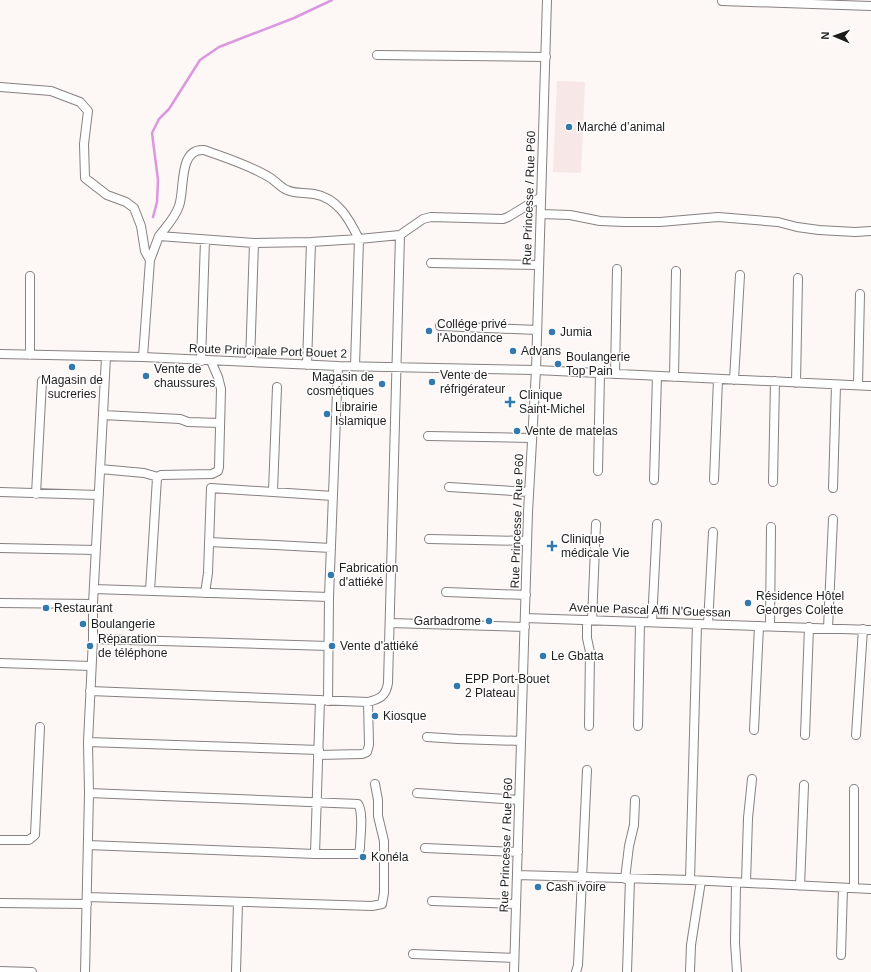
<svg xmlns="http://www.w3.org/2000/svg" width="871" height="972" font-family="Arial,sans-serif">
  <rect width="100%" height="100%" fill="#fdf7f6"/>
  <path fill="#f7e7e7" d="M557 81 585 82 581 173 553 172Z"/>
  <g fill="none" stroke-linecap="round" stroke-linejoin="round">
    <path stroke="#db97df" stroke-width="2.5" d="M153 217 157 202 158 180 152 133 159 119 169 109 200 60 219 47 294 18 332 0"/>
    <g stroke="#878181" stroke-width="10">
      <path id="minor" d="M722 1 871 6
        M377 55 546 57
        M0 87 51 91 80 102 88 111 84 144 85 178 107 195 126 202 134 208 141 226 145 251 150 260 159 236 254 243 311 242 359 239 400 235 423 219 431 217 503 219 508 217 541 197
        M541 214 570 215 600 221 625 222H660L718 217 778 222 797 227 819 230 855 232 871 231
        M159 236C166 227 175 218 179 206 185 190 178 148 204 150 226 158 249 165 269 177 276 181 280 187 287 190 295 194 305 192 314 194 338 198 349 219 359 239L355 366
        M431 263 539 265
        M30 276V355
        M440 326 537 330
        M0 354 143 357 338 366 536 370 871 386
        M143 357 150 260
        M201 361 205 240
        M250 362 254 243
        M307 365 311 242
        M615 374 617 269
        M674 377 676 271
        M734 380 740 275
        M796 383 798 278
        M858 385 860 294
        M103 415 180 419 188 422 220 423
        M428 436 532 438
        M100 469 144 473 158 477
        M598 471 600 373
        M654 480 657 376
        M714 480 718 379
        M773 482 775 381
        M449 487 529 492
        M833 488 836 385
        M273 491 277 387
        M0 492 99 495
        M36 494 42 381
        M429 539 527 541
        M209 542 275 545 331 548
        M0 548 96 550
        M94 589 329 597
        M150 591 157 478 161 475 212 474 218 471 219 467 221 389 218 377 211 361
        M446 592 526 595
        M205 593 208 573 211 488 333 496
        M0 603 93 604
        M525 618 871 630
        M587 620V638L590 652 589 726
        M592 620 596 524
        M652 622 657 524
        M390 623 525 627
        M708 624 713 532
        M770 626 771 527
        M828 628 833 519
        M93 639 329 646
        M0 663 91 666
        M90 691 368 702C380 699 386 696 388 683L400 235
        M328 701 329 597 338 366
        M638 726 640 622
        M754 730 759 626
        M805 735 809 627
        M856 735 863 629
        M427 737 458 739 521 741
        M88 742 319 750
        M318 755 362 754 367 752 369 745 368 702
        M854 789V888
        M417 793 519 800
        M0 840H29L35 835 40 727
        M88 845 315 854H357L359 852 360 848C360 837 364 813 358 804L89 793
        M425 848 518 852
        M315 854 320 700
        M517 875 690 880 871 889
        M625 879 629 846 634 825 635 800
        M690 880 697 624
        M736 883 735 943 737 972
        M746 883 748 818 752 779
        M800 886 804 785
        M87 897 372 906 382 904 384 893V841L378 816V800L375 784
        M432 901 516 904
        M0 903 87 904
        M413 954 514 958
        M841 955 843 888
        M0 971 32 972
        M85 972 89 793 88 742 93 639V604L106 357
        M236 972 238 902
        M514 972 528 512 536 370 547 0
        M576 972 578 965 587 770
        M627 972 630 879
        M690 972 691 945 701 881"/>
    </g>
    <use href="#minor" stroke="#fff" stroke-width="8"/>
  </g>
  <g fill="#3379ae" stroke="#fff" stroke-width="1.5">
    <circle cx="569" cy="127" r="4"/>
    <circle cx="429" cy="331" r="4"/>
    <circle cx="552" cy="332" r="4"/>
    <circle cx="513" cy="351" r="4"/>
    <circle cx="558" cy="364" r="4"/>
    <circle cx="72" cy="367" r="4"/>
    <circle cx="146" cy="376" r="4"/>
    <circle cx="432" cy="382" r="4"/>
    <circle cx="382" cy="384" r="4"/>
    <path d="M508 396h4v4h4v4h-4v4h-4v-4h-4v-4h4z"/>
    <circle cx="327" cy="414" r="4"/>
    <circle cx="517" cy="431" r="4"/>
    <path d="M550 540h4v4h4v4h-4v4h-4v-4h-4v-4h4z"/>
    <circle cx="331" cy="575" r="4"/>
    <circle cx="748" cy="603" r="4"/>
    <circle cx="46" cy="608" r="4"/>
    <circle cx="489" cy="621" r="4"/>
    <circle cx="83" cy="624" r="4"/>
    <circle cx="90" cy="646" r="4"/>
    <circle cx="332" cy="646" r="4"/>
    <circle cx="543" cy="656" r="4"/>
    <circle cx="457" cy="686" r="4"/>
    <circle cx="375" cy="716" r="4"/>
    <circle cx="363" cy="857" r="4"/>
    <circle cx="538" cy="887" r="4"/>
  </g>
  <g text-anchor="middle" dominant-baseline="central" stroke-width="3" stroke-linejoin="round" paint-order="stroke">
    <g font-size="12" fill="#1f1c1c" stroke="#fff" text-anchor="start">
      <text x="577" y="127">Marché d’animal</text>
      <text x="437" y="324">Collége privé<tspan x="437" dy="14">l'Abondance</tspan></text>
      <text x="560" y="332">Jumia</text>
      <text x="521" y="351">Advans</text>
      <text x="566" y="357">Boulangerie<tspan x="566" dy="14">Top Pain</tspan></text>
      <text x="154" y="369">Vente de<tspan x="154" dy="14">chaussures</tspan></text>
      <text x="440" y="375">Vente de<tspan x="440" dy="14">réfrigérateur</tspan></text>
      <text x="374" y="377" text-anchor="end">Magasin de<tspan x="374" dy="14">cosmétiques</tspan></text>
      <text x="72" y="380" text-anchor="middle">Magasin de<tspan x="72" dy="14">sucreries</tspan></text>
      <text x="519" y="395">Clinique<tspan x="519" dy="14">Saint-Michel</tspan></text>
      <text x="335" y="407">Librairie<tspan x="335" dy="14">Islamique</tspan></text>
      <text x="525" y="431">Vente de matelas</text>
      <text x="561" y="539">Clinique<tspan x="561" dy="14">médicale Vie</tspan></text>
      <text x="339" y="568">Fabrication<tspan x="339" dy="14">d'attiéké</tspan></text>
      <text x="756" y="596">Résidence Hôtel<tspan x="756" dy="14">Georges Colette</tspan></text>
      <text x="54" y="608">Restaurant</text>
      <text x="481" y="621" text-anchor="end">Garbadrome</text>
      <text x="91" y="624">Boulangerie</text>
      <text x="98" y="639">Réparation<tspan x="98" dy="14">de téléphone</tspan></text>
      <text x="340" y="646">Vente d'attiéké</text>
      <text x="551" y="656">Le Gbatta</text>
      <text x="465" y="679">EPP Port-Bouet<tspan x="465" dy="14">2 Plateau</tspan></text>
      <text x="383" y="716">Kiosque</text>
      <text x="371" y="857">Konéla</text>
      <text x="546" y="887">Cash ivoire</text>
    </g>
    <g font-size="12" fill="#1f1c1c" stroke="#fff">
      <text transform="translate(529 198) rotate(-88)">Rue Princesse / Rue P60</text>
      <text transform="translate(268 351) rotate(2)">Route Principale Port Bouet 2</text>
      <text transform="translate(517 521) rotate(-88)">Rue Princesse / Rue P60</text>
      <text transform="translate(650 610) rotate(2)">Avenue Pascal Affi N'Guessan</text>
      <text transform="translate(506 845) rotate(-88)">Rue Princesse / Rue P60</text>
    </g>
  </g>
  <g transform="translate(835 36) rotate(272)" stroke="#ffffff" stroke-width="3" paint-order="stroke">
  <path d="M0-3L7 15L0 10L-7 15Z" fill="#1f1c1c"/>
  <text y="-6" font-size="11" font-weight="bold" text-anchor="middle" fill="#1f1c1c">N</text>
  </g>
</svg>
